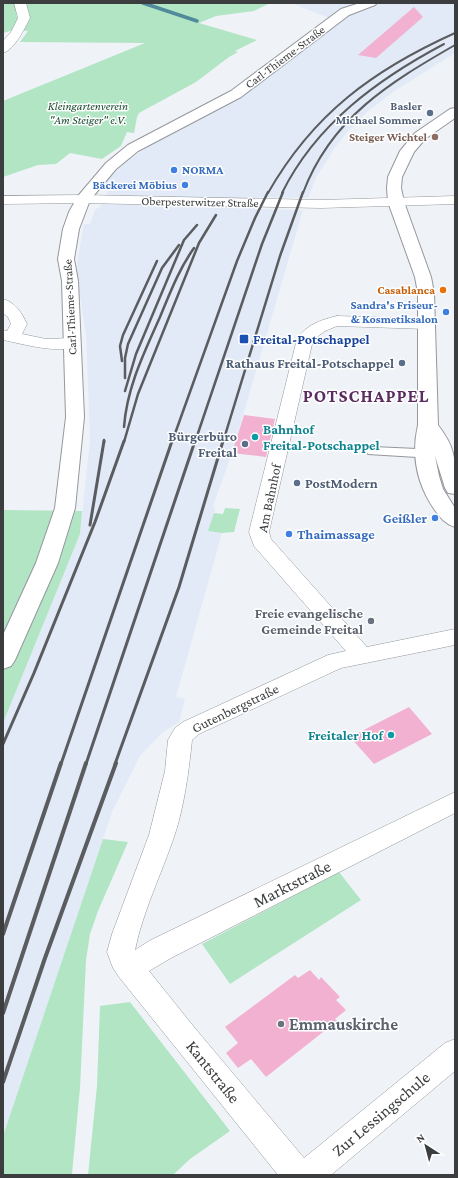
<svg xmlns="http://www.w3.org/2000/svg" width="458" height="1178" font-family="'Crimson Pro',serif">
  <rect width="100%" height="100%" fill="#eff3f8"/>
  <path fill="#e1eaf6" d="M291 3H455V53L393 92 366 113 350 129 336 146 317 176 308 198 259 197 254 209 303 210 232 453 213 506 215 509 214 513 208 531 222 533 176 697 185 699 179 722 163 732 140 756 112 812 3 1136V723L80 534 90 439 86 335 78 284 77 264 84 224H90L95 210 100 207 109 189 104 184 121 165 161 138 233 102 267 79 339 22Z"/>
  <path fill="#b1e5c4" d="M3 3H270L254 11 216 16 199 23 257 40 235 51 238 52 229 57 196 82 139 113 137 117 134 133 127 132 121 146 102 159 70 153 56 164 38 165 3 177V101L145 43 20 42 28 31 13 30 3 33Z
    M225 508 240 509 234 532 222 533 208 531 214 513 223 514Z
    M3 510 82 511 80 534 3 723Z
    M103 839 128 842 98 911 90 934 86 960 80 1088 72 1174 3 1175V1136Z
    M339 872 361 900 230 984 202 944Z
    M130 1002 230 1131 190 1159 173 1175H88L97 1086 100 1006Z"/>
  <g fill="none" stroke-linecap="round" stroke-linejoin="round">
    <path stroke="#518b9b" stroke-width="3.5" d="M143 3 197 21"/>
  </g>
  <path fill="#f2b1d1" d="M414 7 423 17 376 58 358 55Z
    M244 415 275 419 266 457 232 453Z
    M409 707 432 734 374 764 350 737Z
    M310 970 319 980 321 977 340 997 336 1000 346 1010 335 1019 337 1021 266 1077 251 1059 238 1068 226 1053 238 1043 225 1027 295 975 298 978Z"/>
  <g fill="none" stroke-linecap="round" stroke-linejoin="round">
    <g stroke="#94979c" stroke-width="2">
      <path id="pedestrian" d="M373 447 417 449 422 450 424 453 422 456 417 457 368 454 366 451 368 448Z"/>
    </g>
    <g stroke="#94979c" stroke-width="1">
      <path id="minor" d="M14 3H26L30 18C25 28 14 50 3 53V41L11 32 18 18Z
        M83 195 321 200 455 196V204L321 208 83 203 3 204V196Z
        M3 299C15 302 22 313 27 324L22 334 46 339 72 338 78 339 80 343 78 347C53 353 28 345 3 340V330L7 331 11 324 8 317 3 313Z
        M337 316 427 319 433 320 435 324 433 328 427 329 337 326 325 331 313 340 269 532 271 539 367 647 455 629V645L341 668 199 734 192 740C189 770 184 808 174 837 161 875 143 911 135 950L151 940 455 792V813L171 958 149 971 194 1027 304 1158 445 1043 455 1039V1071L331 1175H278L119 977 113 968 107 952 112 934 149 835 165 771 168 740 175 728 183 722 328 655 346 651 254 546 249 532 297 339C307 324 321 320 337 316Z"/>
    </g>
    <g stroke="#94979c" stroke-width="2">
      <path id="tertiary" d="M455 108V118L425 139 414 152 402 177 401 188 404 202 431 277 434 293 438 425C458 451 455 463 455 494L448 493 445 488 435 456 439 476 443 489 455 508V527C445 524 440 517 434 509 417 484 411 455 418 425V293L415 277 388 202 387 188 388 177 400 151 415 133 450 109Z"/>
    </g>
    <g stroke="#94979c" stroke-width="2">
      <path id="secondary" d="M360 3H377L375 5 349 15 241 97 138 151 116 169 90 200 79 229 74 259 78 281 84 417 75 508 58 563 15 660 11 666 3 669V635L36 563 55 508 66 417 62 281 58 259 63 229 69 212 78 196 106 163 128 145 231 91 341 9Z"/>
    </g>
    <use href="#pedestrian" fill="#fff" fill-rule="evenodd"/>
    <use href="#minor" fill="#fff" fill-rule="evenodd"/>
    <use href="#tertiary" fill="#fff" fill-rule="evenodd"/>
    <use href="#secondary" fill="#fff" fill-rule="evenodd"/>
    <path stroke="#5a5c5f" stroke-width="2" d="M268 193C313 114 373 70 455 33
      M282 193C316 124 378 79 444 44
      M303 193C331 118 389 83 455 45"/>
    <path stroke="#5a5c5f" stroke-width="2.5" d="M122 361 120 346 123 335 157 261
      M125 378V358L128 344 162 268 179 245
      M125 391 136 354 184 240 197 225
      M124 427C127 387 144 353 160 317 170 293 179 269 194 248
      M104 442V440
      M124 442 138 394 199 243 216 215
      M172 442 237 261 255 218 268 192
      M195 442 262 244 283 192
      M223 442 280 256 303 192"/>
    <path stroke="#5a5c5f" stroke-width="3" d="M90 525 104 441
      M3 744 34 673 95 522 124 441
      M61 764 172 441
      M86 764 195 441
      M115 764 179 587 223 441"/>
    <path stroke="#5a5c5f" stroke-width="4" d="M3 934 61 763
      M3 1013 86 763
      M3 1082 45 958 116 763"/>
  </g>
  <g fill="#5c6f8a" stroke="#fff" stroke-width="1.5">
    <circle cx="430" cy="113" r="4"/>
    <circle cx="402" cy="363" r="4"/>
    <circle cx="245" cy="444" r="4"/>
    <circle cx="297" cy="483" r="4"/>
  </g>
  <circle fill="#8d6e63" stroke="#fff" stroke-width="1.5" cx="435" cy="137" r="4"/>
  <g fill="#3f7fe0" stroke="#fff" stroke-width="1.5">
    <circle cx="174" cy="170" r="4"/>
    <circle cx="185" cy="185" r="4"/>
    <circle cx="446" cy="312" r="4"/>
    <circle cx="435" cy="518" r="4"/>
    <circle cx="289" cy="534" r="4"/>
  </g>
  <circle fill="#e8710a" stroke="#fff" stroke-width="1.5" cx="443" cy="290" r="4"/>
  <rect fill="#1a4fb4" stroke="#fff" stroke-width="1.5" x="239" y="334" width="10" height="10" rx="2"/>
  <g fill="#0f9aa8" stroke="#fff" stroke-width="1.5">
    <circle cx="255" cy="437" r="4"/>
    <circle cx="391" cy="735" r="4"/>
  </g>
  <g fill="#6b7280" stroke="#fff" stroke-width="1.5">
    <circle cx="371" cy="621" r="4"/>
    <circle cx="281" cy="1024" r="4"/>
  </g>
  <g text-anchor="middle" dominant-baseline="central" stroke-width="3" stroke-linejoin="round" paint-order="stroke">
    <g font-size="12" fill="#3b3d3f" stroke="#fff">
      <text transform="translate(285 57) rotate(-37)">Carl-Thieme-Straße</text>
      <text transform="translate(200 202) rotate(1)">Oberpesterwitzer Straße</text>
      <text transform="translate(70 307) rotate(-93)">Carl-Thieme-Straße</text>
    </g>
    <g font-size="12" font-style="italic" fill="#1c4d33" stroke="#fff">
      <text x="88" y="106">Kleingartenverein<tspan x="88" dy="14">"Am Steiger" e.V.</tspan></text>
    </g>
    <g font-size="12" font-weight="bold" fill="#4e5e75" stroke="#fff" text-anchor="end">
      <text x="422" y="106">Basler<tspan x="422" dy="14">Michael Sommer</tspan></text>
    </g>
    <g font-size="12" font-weight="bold" fill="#785e54" stroke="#fff" text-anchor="end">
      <text x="427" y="137">Steiger Wichtel</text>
    </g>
    <g font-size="12" font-weight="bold" fill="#366cbe" stroke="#fff" text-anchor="end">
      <text x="182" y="170" text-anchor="start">NORMA</text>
      <text x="177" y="185">Bäckerei Möbius</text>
      <text x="438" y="305">Sandra's Friseur-<tspan x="438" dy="14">&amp; Kosmetiksalon</tspan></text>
    </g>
    <g font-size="12" font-weight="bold" fill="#c56008" stroke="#fff" text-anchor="end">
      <text x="435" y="290">Casablanca</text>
    </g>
    <g font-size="14" font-weight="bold" fill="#164399" stroke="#fff" text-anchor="start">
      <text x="253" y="339">Freital-Potschappel</text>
    </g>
    <g font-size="14" font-weight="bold" fill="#4e5e75" stroke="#fff" text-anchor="end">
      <text x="394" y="363">Rathaus Freital-Potschappel</text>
      <text x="237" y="436">Bürgerbüro<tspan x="237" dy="16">Freital</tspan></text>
      <text x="305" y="483" text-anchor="start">PostModern</text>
    </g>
    <g font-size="14" font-weight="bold" fill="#0d838f" stroke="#fff" text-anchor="start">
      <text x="263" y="429">Bahnhof<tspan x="263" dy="16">Freital-Potschappel</tspan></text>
      <text x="383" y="735" text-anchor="end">Freitaler Hof</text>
    </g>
    <g font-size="14" fill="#3b3d3f" stroke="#fff">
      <text transform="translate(269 498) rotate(-78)">Am Bahnhof</text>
      <text transform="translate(235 708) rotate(-26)">Gutenbergstraße</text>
    </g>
    <g font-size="14" font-weight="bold" fill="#366cbe" stroke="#fff" text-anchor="end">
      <text x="427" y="518">Geißler</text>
      <text x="297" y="534" text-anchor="start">Thaimassage</text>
    </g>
    <g font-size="14" font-weight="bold" fill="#5b616d" stroke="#fff" text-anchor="end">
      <text x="363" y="613">Freie evangelische<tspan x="363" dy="16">Gemeinde Freital</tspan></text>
    </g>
    <g font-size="17" fill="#3b3d3f" stroke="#fff">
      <text transform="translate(292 884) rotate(-27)">Marktstraße</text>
      <text transform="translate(213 1072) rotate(51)">Kantstraße</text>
      <text transform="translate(381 1114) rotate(-40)">Zur Lessingschule</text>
    </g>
    <g font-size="17" font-weight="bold" fill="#5b616d" stroke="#fff" text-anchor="start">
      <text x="289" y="1024">Emmauskirche</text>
    </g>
    <g font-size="18" font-weight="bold" letter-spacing="1" fill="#5b2c5f" stroke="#fff">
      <text x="366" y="396">POTSCHAPPEL</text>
    </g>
  </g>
  <rect width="458" height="1178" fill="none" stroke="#3b3d3f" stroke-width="8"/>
  <g transform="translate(426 1146) rotate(324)" stroke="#ffffff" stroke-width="3" paint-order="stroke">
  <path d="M0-3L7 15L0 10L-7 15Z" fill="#3b3d3f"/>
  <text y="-6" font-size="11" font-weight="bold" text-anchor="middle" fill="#3b3d3f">N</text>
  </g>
</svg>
